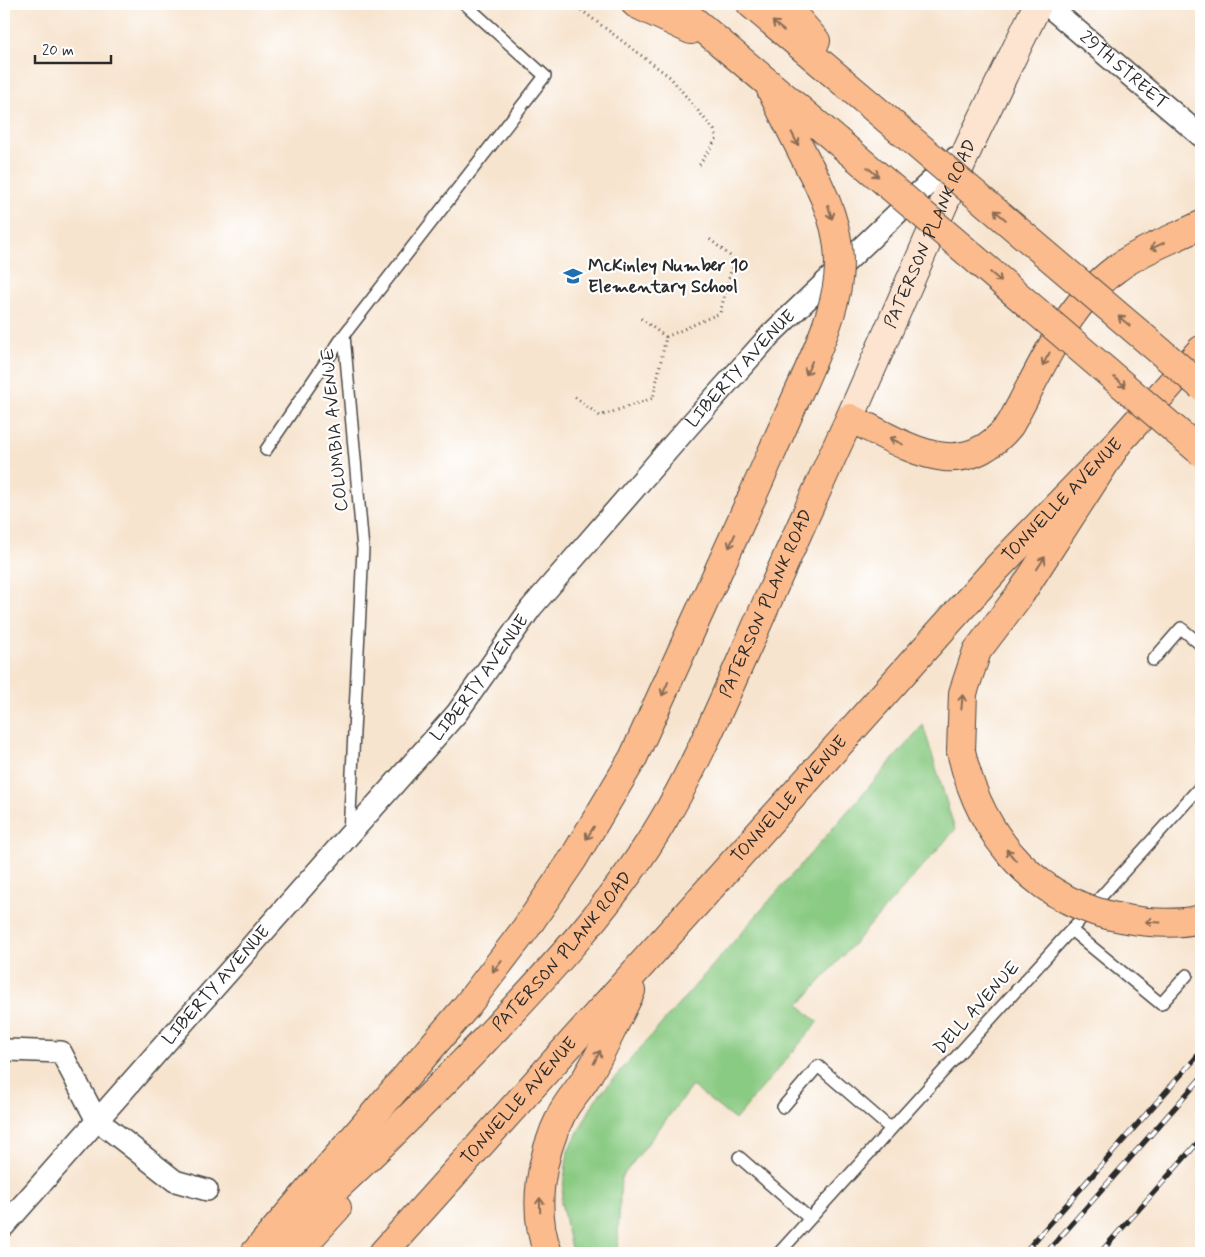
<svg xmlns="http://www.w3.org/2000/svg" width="1205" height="1257" font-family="Mynerve,sans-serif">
  <rect width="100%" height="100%" fill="#fff"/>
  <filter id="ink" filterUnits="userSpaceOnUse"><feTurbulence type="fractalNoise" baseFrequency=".02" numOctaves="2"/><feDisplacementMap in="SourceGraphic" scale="10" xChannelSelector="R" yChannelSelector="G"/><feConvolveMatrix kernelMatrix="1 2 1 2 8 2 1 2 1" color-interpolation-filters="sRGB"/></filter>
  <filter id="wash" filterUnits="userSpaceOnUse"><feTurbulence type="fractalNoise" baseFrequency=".0096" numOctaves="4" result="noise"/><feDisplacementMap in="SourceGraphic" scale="20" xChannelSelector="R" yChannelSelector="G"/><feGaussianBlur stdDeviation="1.12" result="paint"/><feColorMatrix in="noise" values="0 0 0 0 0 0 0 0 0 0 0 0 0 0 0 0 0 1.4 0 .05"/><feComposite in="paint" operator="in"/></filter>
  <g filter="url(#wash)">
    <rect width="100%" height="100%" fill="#f7e4cf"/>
    <path fill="#8acb83" stroke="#5a7b57" d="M923 725 955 830 799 1005 818 1022 735 1120 692 1086 621 1178 617 1253H572L561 1202 568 1151 595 1100Z"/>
  </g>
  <g filter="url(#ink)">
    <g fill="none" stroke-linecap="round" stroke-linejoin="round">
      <g stroke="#4a4744" stroke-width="14">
        <path id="service" d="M266 450 344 335
          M1153 660 1181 628 1201 645
          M349 834 363 549 344 335 545 76 465 4
          M1071 930 1161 1004 1187 975
          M783 1107 818 1066 891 1129
          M739 1157 810 1219
          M779 1253 1201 786"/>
      </g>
      <g stroke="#4a4744" stroke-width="24">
        <g id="minor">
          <path id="s1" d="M1046 4 1201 136"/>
          <path d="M9 1050 61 1052 96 1119 175 1181 207 1190"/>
          <path id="s2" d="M4 1226 457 713 531 608 688 427 771 334 955 158"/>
        </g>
      </g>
      <g stroke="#4a4744" stroke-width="30">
        <g id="secondary">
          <path id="s3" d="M850 418 970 144 1038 4"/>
        </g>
      </g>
      <g stroke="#4a4744" stroke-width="30">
        <g id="primary">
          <path id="s4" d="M273 1244C347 1182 413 1114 480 1045 547 974 615 903 664 819 698 762 722 702 749 643 782 568 815 493 850 418 906 445 960 487 1010 425 1040 371 1065 306 1116 269 1141 250 1173 239 1201 225"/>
          <path d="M296 1253 337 1208"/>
          <path id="s5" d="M383 1253 998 567 1118 443 1201 350"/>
          <path d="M548 1253C531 1208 541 1155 562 1113 569 1099 580 1089 588 1075 604 1048 617 1019 631 991"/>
        </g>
      </g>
      <g stroke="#4a4744" stroke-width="30">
        <path id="motorway" d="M636 4 691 30
          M674 4 836 140
          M751 4 868 103
          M784 4 816 41
          M771 90 810 168
          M961 751 963 693 977 651 1021 593 1118 443
          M255 1253 465 1008 526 928 573 859 633 758 752 497"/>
      </g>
      <path stroke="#4a4744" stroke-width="3" stroke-dasharray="1 4" stroke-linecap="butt" d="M573 4 670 77 714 130 717 138 698 167
        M666 337 720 313 734 259 707 237
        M575 397 600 416 653 398 666 337 640 318"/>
      <use href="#service" stroke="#fff" stroke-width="11"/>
      <use href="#minor" stroke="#fff" stroke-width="21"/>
      <use href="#secondary" stroke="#fde4d1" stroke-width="28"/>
      <use href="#primary" stroke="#fbbb8c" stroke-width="28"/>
      <use href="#motorway" stroke="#fbbb8c" stroke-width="28"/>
      <g stroke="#2b2b2b" stroke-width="5.5">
        <path id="rail" d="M1024 1253 1201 1052
          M1046 1253 1201 1078
          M1100 1253 1201 1139"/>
      </g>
      <use href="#rail" stroke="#fff" stroke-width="4" stroke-dasharray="11" stroke-linecap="butt"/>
      <g stroke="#4a4744" stroke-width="30" stroke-linecap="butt">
        <path id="motorway-bridge" d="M868 103 1201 386
          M836 140 1201 452
          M752 497C769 459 785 422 802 385 840 299 858 256 810 168
          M961 751C980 837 1037 904 1126 919 1150 923 1177 925 1201 919"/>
      </g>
      <use href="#motorway-bridge" stroke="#fbbb8c" stroke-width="28"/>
    </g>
    <defs><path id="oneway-shaft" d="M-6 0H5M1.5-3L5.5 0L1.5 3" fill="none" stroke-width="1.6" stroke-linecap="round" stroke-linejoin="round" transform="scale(1.25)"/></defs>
    <g stroke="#896c57">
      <use href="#oneway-shaft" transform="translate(778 26) rotate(-140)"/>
      <use href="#oneway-shaft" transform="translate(795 139) rotate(63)"/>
      <use href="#oneway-shaft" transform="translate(873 172) rotate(40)"/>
      <use href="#oneway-shaft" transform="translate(830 212) rotate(73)"/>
      <use href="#oneway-shaft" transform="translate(1000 215) rotate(-140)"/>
      <use href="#oneway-shaft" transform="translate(1157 246) rotate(155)"/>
      <use href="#oneway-shaft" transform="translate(996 277) rotate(40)"/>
      <use href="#oneway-shaft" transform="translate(1124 321) rotate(-140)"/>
      <use href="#oneway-shaft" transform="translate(1046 359) rotate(119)"/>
      <use href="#oneway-shaft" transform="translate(809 368) rotate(114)"/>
      <use href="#oneway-shaft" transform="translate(1120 382) rotate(40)"/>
      <use href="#oneway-shaft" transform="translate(896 441) rotate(-154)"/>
      <use href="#oneway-shaft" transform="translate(732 541) rotate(114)"/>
      <use href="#oneway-shaft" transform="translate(1041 563) rotate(-57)"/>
      <use href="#oneway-shaft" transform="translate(665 689) rotate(114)"/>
      <use href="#oneway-shaft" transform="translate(962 702) rotate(-85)"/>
      <use href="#oneway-shaft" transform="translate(590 833) rotate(122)"/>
      <use href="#oneway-shaft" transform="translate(1011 855) rotate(-130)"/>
      <use href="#oneway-shaft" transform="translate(1153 922) rotate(-177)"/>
      <use href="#oneway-shaft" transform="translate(497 966) rotate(128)"/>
      <use href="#oneway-shaft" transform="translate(597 1057) rotate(-63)"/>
      <use href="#oneway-shaft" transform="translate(540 1205) rotate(-91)"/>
    </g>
  </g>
  <defs>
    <g id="school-bare" transform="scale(1.5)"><path d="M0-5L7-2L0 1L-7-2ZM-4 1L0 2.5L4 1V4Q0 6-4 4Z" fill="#1f6fb2" stroke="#fff" stroke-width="2.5" paint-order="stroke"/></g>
  </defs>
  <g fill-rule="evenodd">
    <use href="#school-bare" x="573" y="276"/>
  </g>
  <g text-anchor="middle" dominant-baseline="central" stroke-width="4.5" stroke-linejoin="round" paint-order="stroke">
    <g font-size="18" fill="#2b2b2b" stroke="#fff">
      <text stroke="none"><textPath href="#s1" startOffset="102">29TH STREET</textPath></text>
      <text stroke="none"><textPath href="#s3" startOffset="201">PATERSON PLANK ROAD</textPath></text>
      <text stroke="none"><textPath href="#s2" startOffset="1131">LIBERTY AVENUE</textPath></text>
      <text transform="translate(335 430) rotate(-95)">COLUMBIA AVENUE</text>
      <text stroke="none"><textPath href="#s5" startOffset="1014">TONNELLE AVENUE</textPath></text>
      <text stroke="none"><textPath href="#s4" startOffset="818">PATERSON PLANK ROAD</textPath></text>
      <text stroke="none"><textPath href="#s2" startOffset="726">LIBERTY AVENUE</textPath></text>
      <text stroke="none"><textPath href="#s5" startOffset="609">TONNELLE AVENUE</textPath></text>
      <text stroke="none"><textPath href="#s4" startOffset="412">PATERSON PLANK ROAD</textPath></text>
      <text stroke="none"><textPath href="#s2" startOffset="321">LIBERTY AVENUE</textPath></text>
      <text transform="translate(977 1008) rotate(-48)">DELL AVENUE</text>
      <text stroke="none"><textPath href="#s5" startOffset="204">TONNELLE AVENUE</textPath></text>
    </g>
    <g font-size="18" font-weight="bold" fill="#2b2b2b" stroke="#fff" text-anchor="start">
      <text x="588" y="266">McKinley Number 10<tspan x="588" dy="21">Elementary School</tspan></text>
    </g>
  </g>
  <rect width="1205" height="1257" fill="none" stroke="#fff" stroke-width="20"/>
  <path d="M35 55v8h76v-8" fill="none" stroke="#2b2b2b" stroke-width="2.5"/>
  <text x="42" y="55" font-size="15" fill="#2b2b2b" stroke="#ffffff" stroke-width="4" paint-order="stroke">20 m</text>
</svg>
